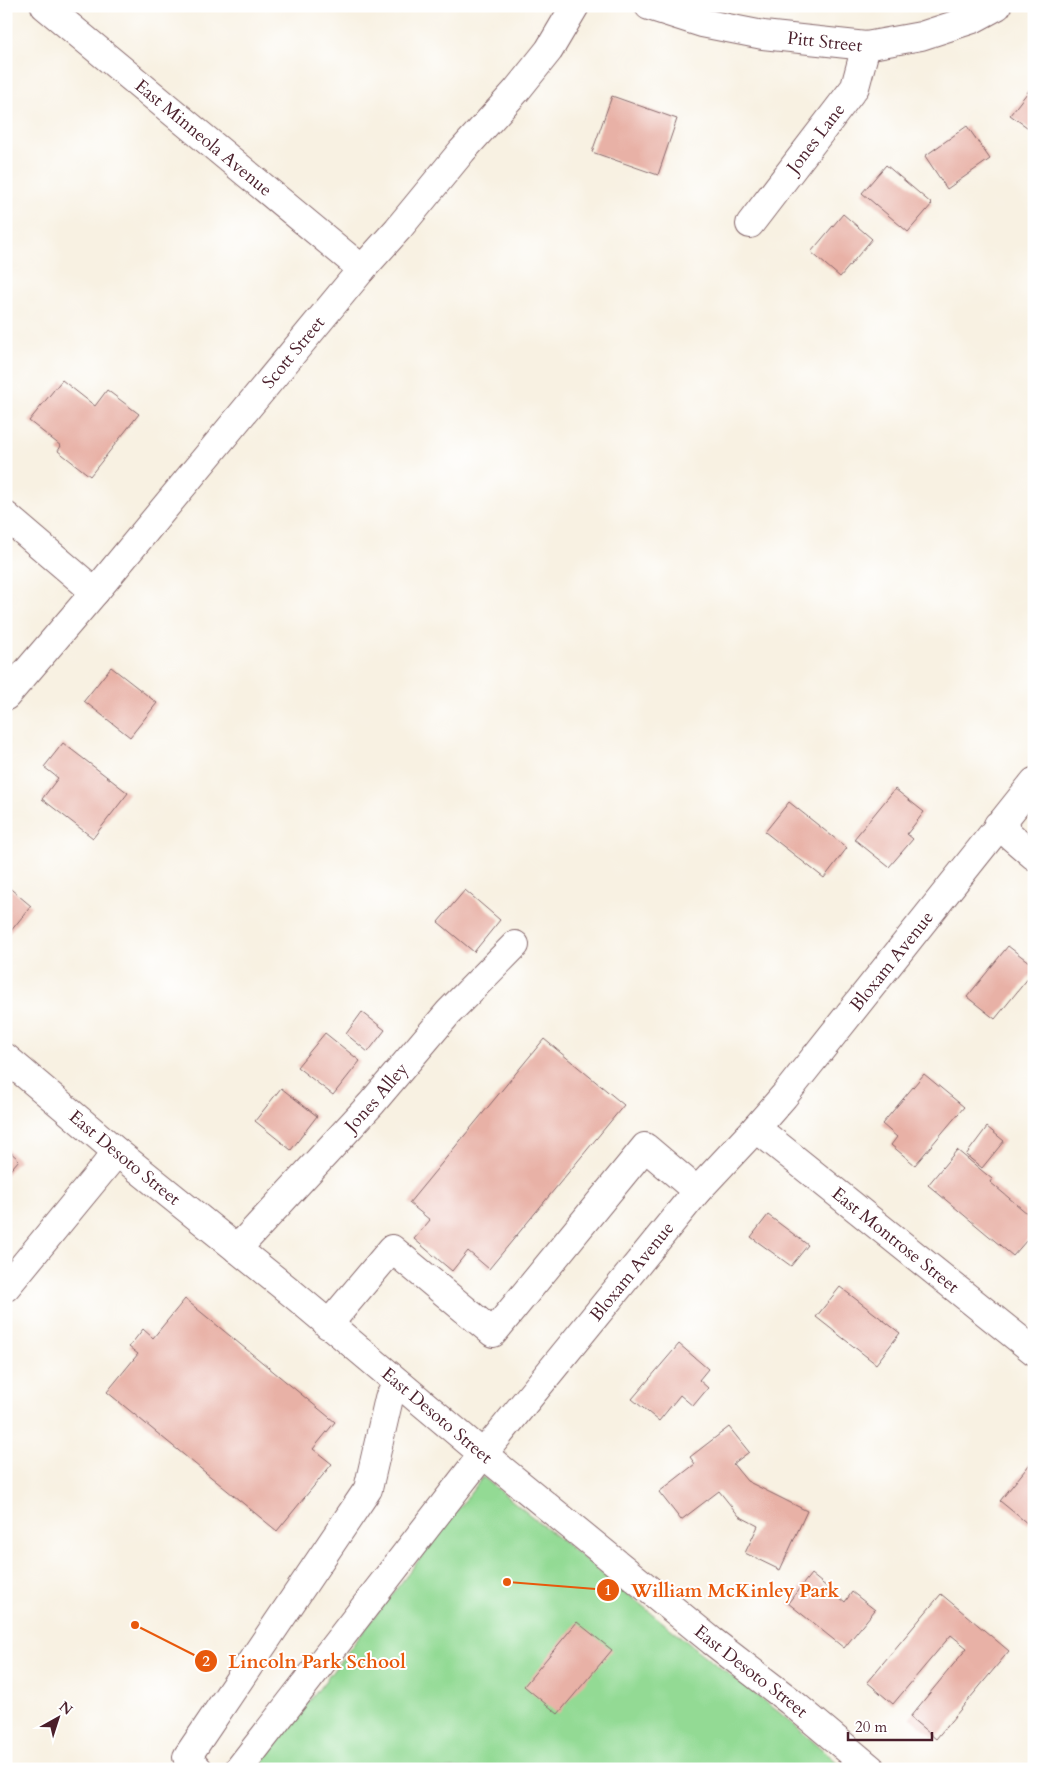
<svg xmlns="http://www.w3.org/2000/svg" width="1040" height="1775" font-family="Cardo,serif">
  <rect width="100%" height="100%" fill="#fff"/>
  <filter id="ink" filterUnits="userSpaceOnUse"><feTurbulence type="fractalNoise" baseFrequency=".02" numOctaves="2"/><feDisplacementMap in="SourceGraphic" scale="10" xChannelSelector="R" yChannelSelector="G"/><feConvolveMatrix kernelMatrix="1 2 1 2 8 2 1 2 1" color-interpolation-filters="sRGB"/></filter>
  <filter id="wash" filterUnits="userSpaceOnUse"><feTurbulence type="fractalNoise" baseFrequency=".0096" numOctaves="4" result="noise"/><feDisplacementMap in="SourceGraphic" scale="20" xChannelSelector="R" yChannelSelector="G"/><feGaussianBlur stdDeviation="1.12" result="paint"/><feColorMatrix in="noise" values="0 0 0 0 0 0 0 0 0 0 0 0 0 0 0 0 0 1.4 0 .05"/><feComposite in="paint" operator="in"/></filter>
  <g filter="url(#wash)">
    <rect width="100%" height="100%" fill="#f8f1e2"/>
    <path fill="#93da94" stroke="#6e7c60" d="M483 1477 702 1654 780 1713 845 1769H257Z"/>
    <g id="blocks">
      <path fill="#e8b1a6" d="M1034 84V132L1010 115Z
        M612 96 677 119 658 175 592 152Z
        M967 126 990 159 947 189 925 156Z
        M886 165 932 204 908 232 862 193Z
        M843 214 872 239 840 277 811 252Z
        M62 380 95 406 107 390 139 414 90 476 58 451 61 446 29 421Z
        M111 667 157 703 130 737 84 701Z
        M63 743 128 793 93 838 42 799 58 778 44 767Z
        M895 789 924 812 907 834 913 839 889 867 854 839Z
        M789 802 847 848 824 878 765 832Z
        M6 885 31 906 6 937Z
        M465 890 500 920 474 952 438 922Z
        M1008 946 1034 966V971L995 1019 967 997Z
        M362 1012 385 1030 368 1052 346 1034Z
        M325 1033 360 1061 333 1095 297 1067Z
        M544 1039 624 1105 489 1269 468 1251 452 1271 414 1239 430 1220 409 1203Z
        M924 1074 964 1107 915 1165 891 1145 897 1137 882 1124Z
        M281 1088 317 1116 291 1150 255 1121Z
        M987 1127 1004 1141 982 1168 966 1155Z
        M6 1148 19 1160 6 1175Z
        M957 1150 992 1179 990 1182 1034 1219V1232L1013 1256 928 1185Z
        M768 1215 808 1245 791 1266 751 1237Z
        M840 1287 900 1333 876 1364 816 1317Z
        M185 1299 335 1422 313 1449 332 1464 277 1531 107 1392 138 1354 129 1347 143 1329 153 1338Z
        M679 1344 708 1369 699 1380 708 1388 693 1406 680 1395 659 1421 632 1399Z
        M729 1427 749 1452 733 1464 747 1481 807 1511 780 1570 745 1553 758 1526 739 1516 719 1491 681 1520 659 1492 695 1464 690 1457Z
        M1034 1459V1517L1028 1524 1000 1501Z
        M811 1574 845 1602 852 1592 875 1610 844 1648 788 1603Z
        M941 1594 1009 1651 936 1739 910 1717 967 1648 951 1635 893 1704 867 1682Z
        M577 1622 612 1650 558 1714 524 1686Z"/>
    </g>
  </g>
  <g filter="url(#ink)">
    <use href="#blocks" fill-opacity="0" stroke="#87686b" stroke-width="1"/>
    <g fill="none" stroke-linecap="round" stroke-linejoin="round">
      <g stroke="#87686b" stroke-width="30">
        <g id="minor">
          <path id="s1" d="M45 6 362 269"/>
          <path id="s2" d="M649 6 702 23 763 35 866 46 921 36 973 19 997 6"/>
          <path id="s3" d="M750 224 855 87 866 46"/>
          <path d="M6 516 95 592"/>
          <path id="s4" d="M6 696 95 592 362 269 398 229 462 151 517 90 549 50 575 6"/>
          <path d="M998 825 1034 856"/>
          <path id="s5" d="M6 1058 117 1152 293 1294 483 1454 712 1641 790 1701 871 1769"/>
          <path id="s6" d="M756 1128 1034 1351"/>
          <path id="s7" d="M237 1249 372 1103 449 1012 515 945"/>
          <path d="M6 1287 117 1152"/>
          <path d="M328 1325 392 1249 493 1333 645 1147 697 1191"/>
          <path d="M198 1769 187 1757 368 1489 389 1398 398 1383"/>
          <path id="s8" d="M239 1769 483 1454 697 1191 756 1128 784 1096 1034 782"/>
        </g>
      </g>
      <use href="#minor" stroke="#fff" stroke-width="28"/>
    </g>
  </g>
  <g text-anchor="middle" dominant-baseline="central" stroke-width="4" stroke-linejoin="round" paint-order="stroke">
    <g font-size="18" fill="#4a1f2b" stroke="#fff">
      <text stroke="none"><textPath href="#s2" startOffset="180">Pitt Street</textPath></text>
      <text stroke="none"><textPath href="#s1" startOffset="206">East Minneola Avenue</textPath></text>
      <text stroke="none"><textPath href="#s3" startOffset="108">Jones Lane</textPath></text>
      <text stroke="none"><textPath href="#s4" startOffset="448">Scott Street</textPath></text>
      <text stroke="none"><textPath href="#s8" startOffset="1039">Bloxam Avenue</textPath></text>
      <text stroke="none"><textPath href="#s7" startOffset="206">Jones Alley</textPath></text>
      <text stroke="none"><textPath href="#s5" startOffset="155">East Desoto Street</textPath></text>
      <text stroke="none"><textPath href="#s6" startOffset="179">East Montrose Street</textPath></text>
      <text stroke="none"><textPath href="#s8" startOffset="634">Bloxam Avenue</textPath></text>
      <text stroke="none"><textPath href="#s5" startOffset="560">East Desoto Street</textPath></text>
      <text stroke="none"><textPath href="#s5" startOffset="965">East Desoto Street</textPath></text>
    </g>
  </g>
  <path fill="none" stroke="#e8590c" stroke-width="2" d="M507 1582L608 1590M135 1625L206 1661"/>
  <g fill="#e8590c" stroke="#fff" stroke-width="2">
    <circle cx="507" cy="1582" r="5"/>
    <circle cx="135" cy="1625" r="5"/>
    <circle cx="608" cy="1590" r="12"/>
    <circle cx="206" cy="1661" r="12"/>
  </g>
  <g font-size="15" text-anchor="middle" font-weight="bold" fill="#fff">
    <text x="608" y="1595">1</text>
    <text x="206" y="1666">2</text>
  </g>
  <g font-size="19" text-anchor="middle" font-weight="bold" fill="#e8590c" stroke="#fff" stroke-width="4" stroke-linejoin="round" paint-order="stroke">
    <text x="735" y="1597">William McKinley Park</text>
    <text x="317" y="1668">Lincoln Park School</text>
  </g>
  <rect width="1040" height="1775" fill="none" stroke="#fff" stroke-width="25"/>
  <g transform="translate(58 1718) rotate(39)" stroke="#ffffff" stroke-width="4" paint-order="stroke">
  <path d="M0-4L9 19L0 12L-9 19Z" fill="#4a1f2b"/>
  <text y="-8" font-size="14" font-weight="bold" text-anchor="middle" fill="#4a1f2b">N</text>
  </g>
  <path d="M848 1732v8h84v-8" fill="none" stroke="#4a1f2b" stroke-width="2.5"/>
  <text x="855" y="1732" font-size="15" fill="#4a1f2b" stroke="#ffffff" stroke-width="4" paint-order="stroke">20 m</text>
</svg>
